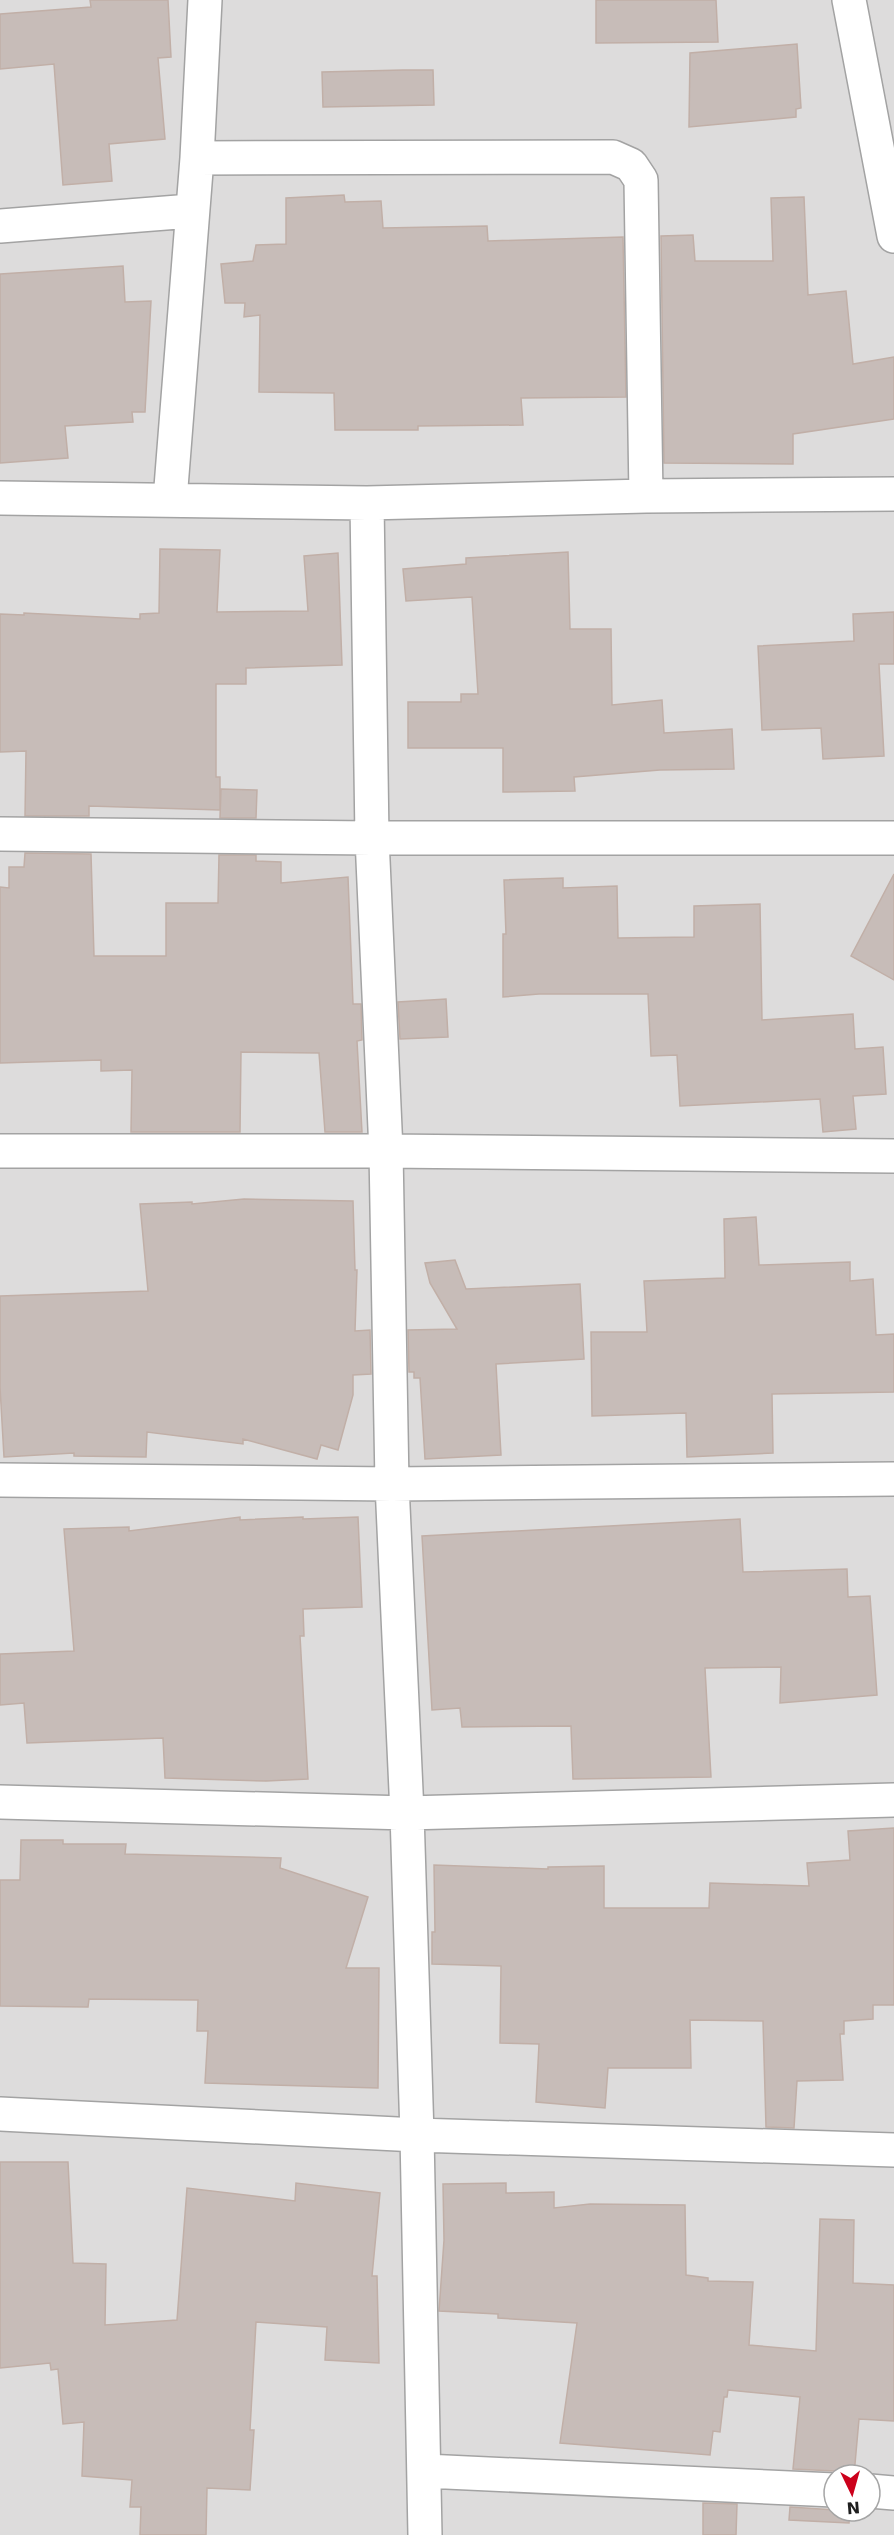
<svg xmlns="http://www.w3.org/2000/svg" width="894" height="2535" font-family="'DejaVu Sans',sans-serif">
  <rect width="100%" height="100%" fill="#efeae5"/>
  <path fill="#dddcdc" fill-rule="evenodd" d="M0 0H894V2535H0ZM834 2475H870V2511H834Z"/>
  <path fill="#c7bcb8" stroke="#c1afa7" stroke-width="1.5" d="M90 0H168L171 57 158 58 165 139 109 144 112 181 63 185 54 64 0 69V14L91 7Z
    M596 0H716L718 42 596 43Z
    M797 44 801 108 796 109V117L689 127 690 53Z
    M403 70H433L434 105 323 107 322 72Z
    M344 195 345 202 381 201 383 228 487 226 488 241 623 237 626 397 521 398 523 425 418 426V430H335L334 393 259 392 260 315 244 317 245 303H225L221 264 253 261 256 245 286 244V198Z
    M804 197 808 295 846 291 853 364 894 357V419L793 434V464L664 463 661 236 693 235 695 261H773L771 198Z
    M123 266 125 302 151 301 145 412H132L133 422 65 426 68 458 0 463V274Z
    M160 549 220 550 217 612 308 611 304 556 338 553 342 665 246 668V684H216V777H220V810L89 806V816H25L26 751 0 752V614L24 615V613L140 619V614L159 613Z
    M568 552 570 629H611L612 705 662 700 664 733 732 729 734 769 660 770 574 777 575 791 503 792V748H408V702H461V694H478L472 597 406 601 403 569 466 564V558Z
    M894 612V664H879L884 756 823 759 821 728 762 730 758 646 854 641 853 614Z
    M221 789 257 790 256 818H220Z
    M25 853 91 854 94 956H166V903H218L219 855H256V861L281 862V883L348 877 353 1004H361L362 1040 357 1041 362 1132H325L319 1053 241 1052 240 1132H131L132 1070 101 1071V1060L0 1063V887L9 888V867H24Z
    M894 874V980L851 956Z
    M563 878V888L617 886 618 938 694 937V906L760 904 762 1020 853 1014 855 1049 883 1047 886 1094 853 1096 856 1129 823 1132 820 1099 680 1106 677 1055 651 1056 648 994H539L503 997V934H506L504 880Z
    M446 999 448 1037 400 1039 398 1002Z
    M244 1199 353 1201 355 1270H357L355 1331 370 1330 371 1374 353 1375V1395L338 1450 321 1445 317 1459 243 1439V1444L147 1432 146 1457 74 1456V1453L4 1457 0 1387V1296L148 1291 140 1204 192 1202V1204Z
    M756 1217 759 1265 850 1262V1281L873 1279 876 1335 894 1334V1392L772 1394 773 1453 687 1457 686 1413 592 1416 591 1332H647L644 1281 725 1278 724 1219Z
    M455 1260 466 1289 580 1284 584 1359 496 1364 501 1455 425 1459 420 1378H414V1372H409L408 1330 457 1329 430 1283 425 1263Z
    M240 1517V1520L303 1517V1519L358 1517 362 1607 303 1609 304 1636H300L308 1779 266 1781 165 1778 163 1738 27 1743 24 1703 0 1705V1654L74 1651 64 1529 129 1527V1531Z
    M740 1519 743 1572 847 1569 848 1597 870 1596 877 1695 780 1703 781 1667 705 1668 711 1777 573 1779 571 1726 462 1727 460 1708 432 1710 422 1536Z
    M894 1828V2005H873V2019L844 2021V2034H840L843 2080 797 2081 794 2128 766 2127 763 2021 690 2020 691 2068H608L605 2108 536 2102 539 2044 500 2043 501 1966 432 1964V1932H435L434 1865 548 1869V1867L604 1866V1908H709L710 1883 809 1886 807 1863 850 1860 848 1831Z
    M21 1840H63V1844H126L125 1854 281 1858 280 1868 368 1897 346 1968H379L378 2088 205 2083 208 2031H197L198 2000 89 1999 88 2007 0 2006V1880H20Z
    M0 2162H68L73 2263 106 2264 105 2325 177 2320 187 2188 295 2201 296 2183 380 2193 372 2276H377L379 2363 325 2360 327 2327 256 2322 250 2430H254L250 2490 207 2488 206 2535H140L141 2507H130L132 2480 82 2476 84 2422 63 2424 58 2369 51 2370 50 2363 0 2368Z
    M506 2183V2193L554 2192V2208L590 2204 685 2205 686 2275 708 2278V2281L753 2282 749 2345 816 2351 820 2219 854 2220 853 2283 894 2285V2421L859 2419 854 2475 835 2471 793 2469 800 2397 728 2390 727 2397H724L720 2432 713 2431 710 2455 560 2443 577 2323 498 2318V2314L439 2311 444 2240 443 2184Z
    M703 2503 737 2504 736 2535H703Z
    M790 2507 850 2511 849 2523 789 2520Z"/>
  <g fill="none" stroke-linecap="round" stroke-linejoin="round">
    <g stroke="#a3a3a3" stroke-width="36">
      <path id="minor" d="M849 0 894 236
        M197 158 613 157 631 165 641 180 646 496
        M0 226 191 211
        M0 498 367 503 646 496 894 494
        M170 500 197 158 205 0
        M367 503 372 838 386 1151 392 1484 407 1813 417 2135 425 2535
        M0 834 372 838H894
        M0 1151H386L894 1156
        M0 1480 392 1484 894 1479
        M0 1802 407 1813 894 1800
        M0 2114 417 2135 894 2150
        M425 2471 834 2490
        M870 2491 894 2493"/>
    </g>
    <use href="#minor" stroke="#fff" stroke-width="33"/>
  </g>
  <g transform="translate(852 2493) rotate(175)"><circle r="28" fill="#ffffff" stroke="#a5a5a5" stroke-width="1.5"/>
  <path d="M0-4.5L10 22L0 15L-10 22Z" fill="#cc011c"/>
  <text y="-9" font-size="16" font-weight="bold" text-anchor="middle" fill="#1f1f1f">N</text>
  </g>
</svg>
